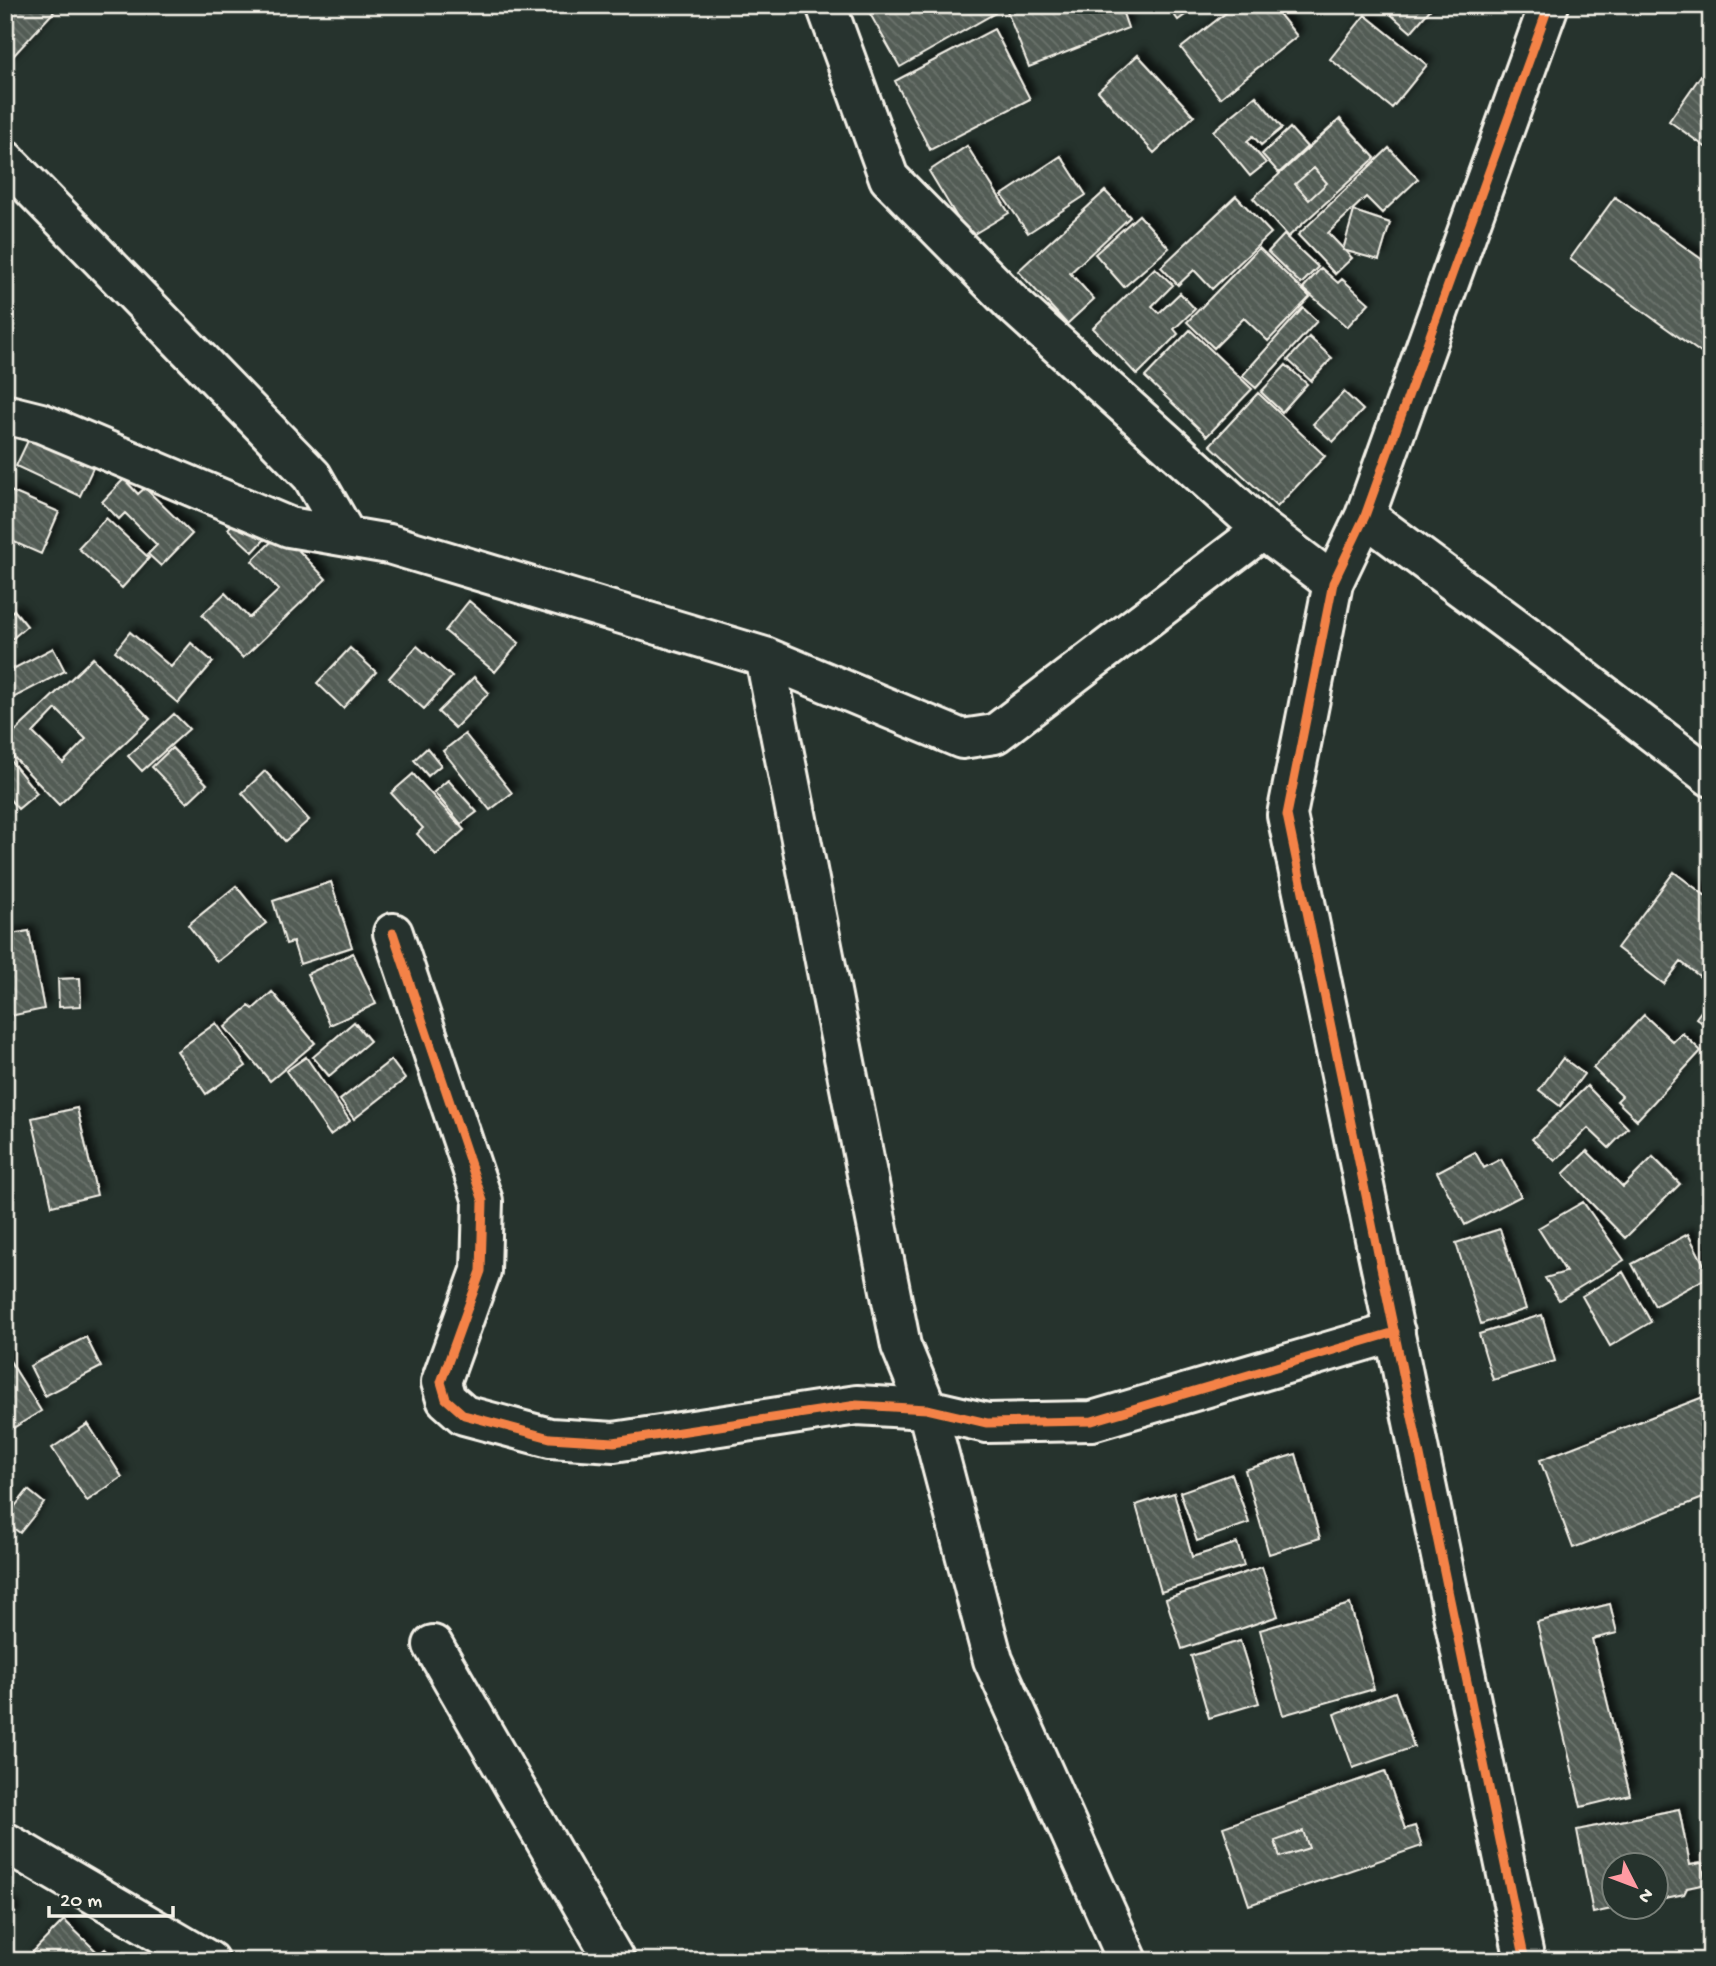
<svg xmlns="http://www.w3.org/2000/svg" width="1716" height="1966" font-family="'Gochi Hand',sans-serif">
  <defs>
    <pattern id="building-back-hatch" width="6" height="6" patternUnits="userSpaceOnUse" patternTransform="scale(1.75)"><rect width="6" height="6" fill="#525c55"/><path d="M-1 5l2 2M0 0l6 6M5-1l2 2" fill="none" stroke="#6c746d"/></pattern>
    <filter id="shadow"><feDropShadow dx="6" dy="-6" stdDeviation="3.5" flood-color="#0009"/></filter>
  </defs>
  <rect width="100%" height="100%" fill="#26332d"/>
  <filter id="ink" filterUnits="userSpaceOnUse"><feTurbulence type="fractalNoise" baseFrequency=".0143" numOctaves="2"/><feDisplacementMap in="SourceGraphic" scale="14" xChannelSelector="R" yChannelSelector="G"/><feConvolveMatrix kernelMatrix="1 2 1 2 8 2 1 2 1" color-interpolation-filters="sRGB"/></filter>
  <g filter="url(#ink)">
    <path fill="url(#building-back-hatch)" stroke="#f4f1e8" stroke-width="2" fill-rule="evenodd" filter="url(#shadow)" d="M6 5H60L5 65V6Z
      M865 5H991L995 13 900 67Z
      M1021 5H1120L1128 28 1029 67 1007 11Z
      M1167 5H1199L1178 20Z
      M1236 5H1272L1297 36 1220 98 1181 48Z
      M1380 5H1434L1411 32Z
      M1365 15 1427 65 1392 108 1330 59Z
      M994 29 1030 99 930 150 895 81Z
      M1138 55 1194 116 1154 153 1098 91Z
      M1711 61V151L1669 121Z
      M1256 96 1282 128 1261 145 1253 136 1247 141 1266 163 1250 176 1213 131Z
      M1340 119 1375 158 1288 237 1253 198ZM1314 168 1327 183 1309 200 1295 184Z
      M1290 128 1307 147 1279 173 1262 154Z
      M967 146 1009 213 969 237 929 171Z
      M1389 148 1418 179 1382 213 1366 197 1328 233 1352 258 1335 274 1298 235Z
      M1061 156 1086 195 1028 233 1002 195Z
      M1314 168 1327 183 1309 200 1295 184Z
      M1105 191 1130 217 1070 273 1094 299 1067 324 1018 271Z
      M1236 196 1271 233 1212 289 1194 270 1178 285 1161 267Z
      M1615 197 1711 266V360L1570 259Z
      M1354 211 1390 223 1379 260 1343 250Z
      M1139 215 1169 248 1124 287 1095 254Z
      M1284 235 1318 267 1301 284 1268 252Z
      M1259 248 1310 297 1268 341 1244 318 1214 348 1187 322Z
      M1155 268 1173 285 1152 306 1159 313 1180 293 1195 309 1174 329 1178 334 1137 375 1093 328Z
      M1321 268 1338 283 1342 279 1369 303 1347 327 1303 288Z
      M1303 308 1317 321 1256 388 1242 376Z
      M1190 330 1252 389 1207 436 1145 377Z
      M1309 337 1332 358 1311 381 1288 360Z
      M1286 365 1307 384 1282 412 1261 392Z
      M1344 392 1363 410 1333 442 1313 424Z
      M1258 393 1325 456 1277 507 1210 445Z
      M33 430 97 459 80 496 16 466Z
      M124 479 138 494 145 488 192 534 161 566 148 554 157 545 125 513 119 519 102 502Z
      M8 490 59 512 41 554 5 538V497Z
      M238 517 264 540 253 552 228 529Z
      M106 518 149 558 122 588 78 548Z
      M281 532 326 579 243 658 202 615 225 593 249 618 279 590 252 561Z
      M469 601 519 643 495 672 445 631Z
      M14 610 27 626 5 645V617Z
      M130 632 171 667 191 643 213 662 178 703 115 651Z
      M417 646 452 677 424 709 389 678Z
      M53 648 65 671 13 698 5 682V673Z
      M350 648 376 672 343 708 317 683Z
      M93 658 150 719 59 805 5 748V741ZM56 709 86 739 63 763 33 733Z
      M474 677 489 693 455 728 438 712Z
      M174 714 189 729 142 771 128 756Z
      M465 734 512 793 490 810 443 751Z
      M172 748 207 784 187 803 152 767Z
      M427 748 441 765 428 776 414 760Z
      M5 754 37 793 18 809 5 794Z
      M265 771 309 820 285 841 242 793Z
      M413 774 464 830 436 855 417 834 423 828 391 793Z
      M448 780 477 812 461 824 434 792Z
      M1674 872 1711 900V980L1708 983 1681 962 1664 984 1617 948Z
      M331 882 352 947 300 964 293 942 286 944 273 901Z
      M236 886 266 923 217 962 188 925Z
      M29 931 44 1009 5 1017V935Z
      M353 953 376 1004 330 1025 307 974Z
      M80 978 81 1006 59 1007 58 979Z
      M272 992 315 1043 270 1081 225 1027 249 1006 253 1009Z
      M1711 998V1030L1696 1018Z
      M1644 1015 1673 1042 1682 1033 1701 1051 1637 1120 1617 1101 1622 1096 1593 1068Z
      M354 1022 370 1041 329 1076 313 1057Z
      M216 1023 246 1066 206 1094 177 1051Z
      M306 1057 350 1121 330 1135 286 1071Z
      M1563 1058 1584 1074 1560 1106 1539 1090Z
      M391 1060 405 1079 354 1119 340 1100Z
      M1587 1086 1628 1128 1609 1148 1588 1128 1555 1161 1532 1139Z
      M77 1108 97 1195 52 1206 32 1118Z
      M1587 1151 1623 1187 1653 1157 1680 1184 1625 1238 1563 1174Z
      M1475 1152 1484 1168 1501 1159 1521 1196 1465 1225 1437 1172Z
      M1583 1202 1624 1260 1559 1300 1545 1278 1566 1272 1538 1228Z
      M1500 1229 1526 1309 1481 1324 1456 1243Z
      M1688 1234 1710 1276 1655 1306 1632 1264Z
      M1623 1272 1651 1322 1610 1346 1582 1296Z
      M1542 1315 1555 1361 1493 1380 1479 1334Z
      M86 1337 101 1367 45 1396 30 1366Z
      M5 1353 41 1411 5 1433Z
      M1711 1394V1495L1573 1548 1540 1460Z
      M88 1424 122 1477 87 1501 52 1448Z
      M1296 1454 1320 1538 1269 1554 1245 1470Z
      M1232 1474 1249 1523 1197 1541 1180 1492Z
      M28 1490 44 1503 20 1533 5 1522V1519Z
      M1174 1493 1192 1557 1237 1543 1244 1566 1161 1592 1136 1505Z
      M1262 1567 1278 1616 1182 1649 1166 1599Z
      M1350 1604 1374 1689 1283 1715 1260 1630Z
      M1610 1604 1617 1633 1592 1639 1630 1795 1581 1807 1537 1622Z
      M1240 1641 1259 1703 1209 1718 1191 1656Z
      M1395 1692 1414 1747 1353 1768 1334 1714Z
      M1385 1771 1405 1829 1415 1826 1422 1846 1249 1905 1223 1827ZM1303 1831 1309 1848 1280 1857 1275 1841Z
      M1679 1809 1690 1865 1702 1863 1706 1884 1687 1888 1684 1894 1656 1900V1864H1614V1906H1625L1593 1913 1577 1830Z
      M1303 1831 1309 1848 1280 1857 1275 1841Z
      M5 1902 15 1913 5 1922Z
      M64 1920 99 1954 105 1949 117 1961H24Z"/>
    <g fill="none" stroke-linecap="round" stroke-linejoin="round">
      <g stroke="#f4f1e8" stroke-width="44">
        <path id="minor" d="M826 5 889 178 1013 304 1263 530 1333 583
          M5 160 312 476 347 537
          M5 414 41 423 289 527 389 544 765 657 962 739 995 734 1263 530
          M1365 516 1531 639 1711 777
          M765 657 901 1346 927 1409 993 1660 1128 1961
          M393 933 483 1201 481 1271 441 1382 446 1399 464 1415 550 1438 614 1442 857 1405 927 1409 987 1423 1092 1421 1395 1332
          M433 1645 615 1961
          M5 1842 209 1961
          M1525 1961 1287 815 1333 583 1365 516 1549 5"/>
      </g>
      <use href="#minor" stroke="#26332d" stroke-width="38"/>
      <g stroke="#26332d" stroke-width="13">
        <path id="cycleway" d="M393 933 483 1201 481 1271 441 1382 446 1399 464 1415 550 1438 614 1442 857 1405 927 1409 987 1423 1092 1421 1395 1332
          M1525 1961 1287 815 1333 583 1365 516 1549 5"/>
      </g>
      <use href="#cycleway" stroke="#f48246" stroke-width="9"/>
    </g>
  </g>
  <rect width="1716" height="1966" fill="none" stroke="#26332d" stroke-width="28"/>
  <rect x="14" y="14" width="1688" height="1938" fill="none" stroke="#f4f1e8" stroke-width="2.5" filter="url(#ink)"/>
  <g transform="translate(1635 1886) rotate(132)"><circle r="33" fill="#26332d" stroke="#787f78" stroke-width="2"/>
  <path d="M0-5L12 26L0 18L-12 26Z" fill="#ff9aa2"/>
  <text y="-10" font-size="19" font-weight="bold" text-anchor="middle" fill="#f4f1e8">N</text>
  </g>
  <path d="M49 1906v10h124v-10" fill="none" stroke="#f4f1e8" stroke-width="3.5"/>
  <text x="60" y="1906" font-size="21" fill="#f4f1e8" stroke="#26332d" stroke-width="5" paint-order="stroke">20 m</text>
</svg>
